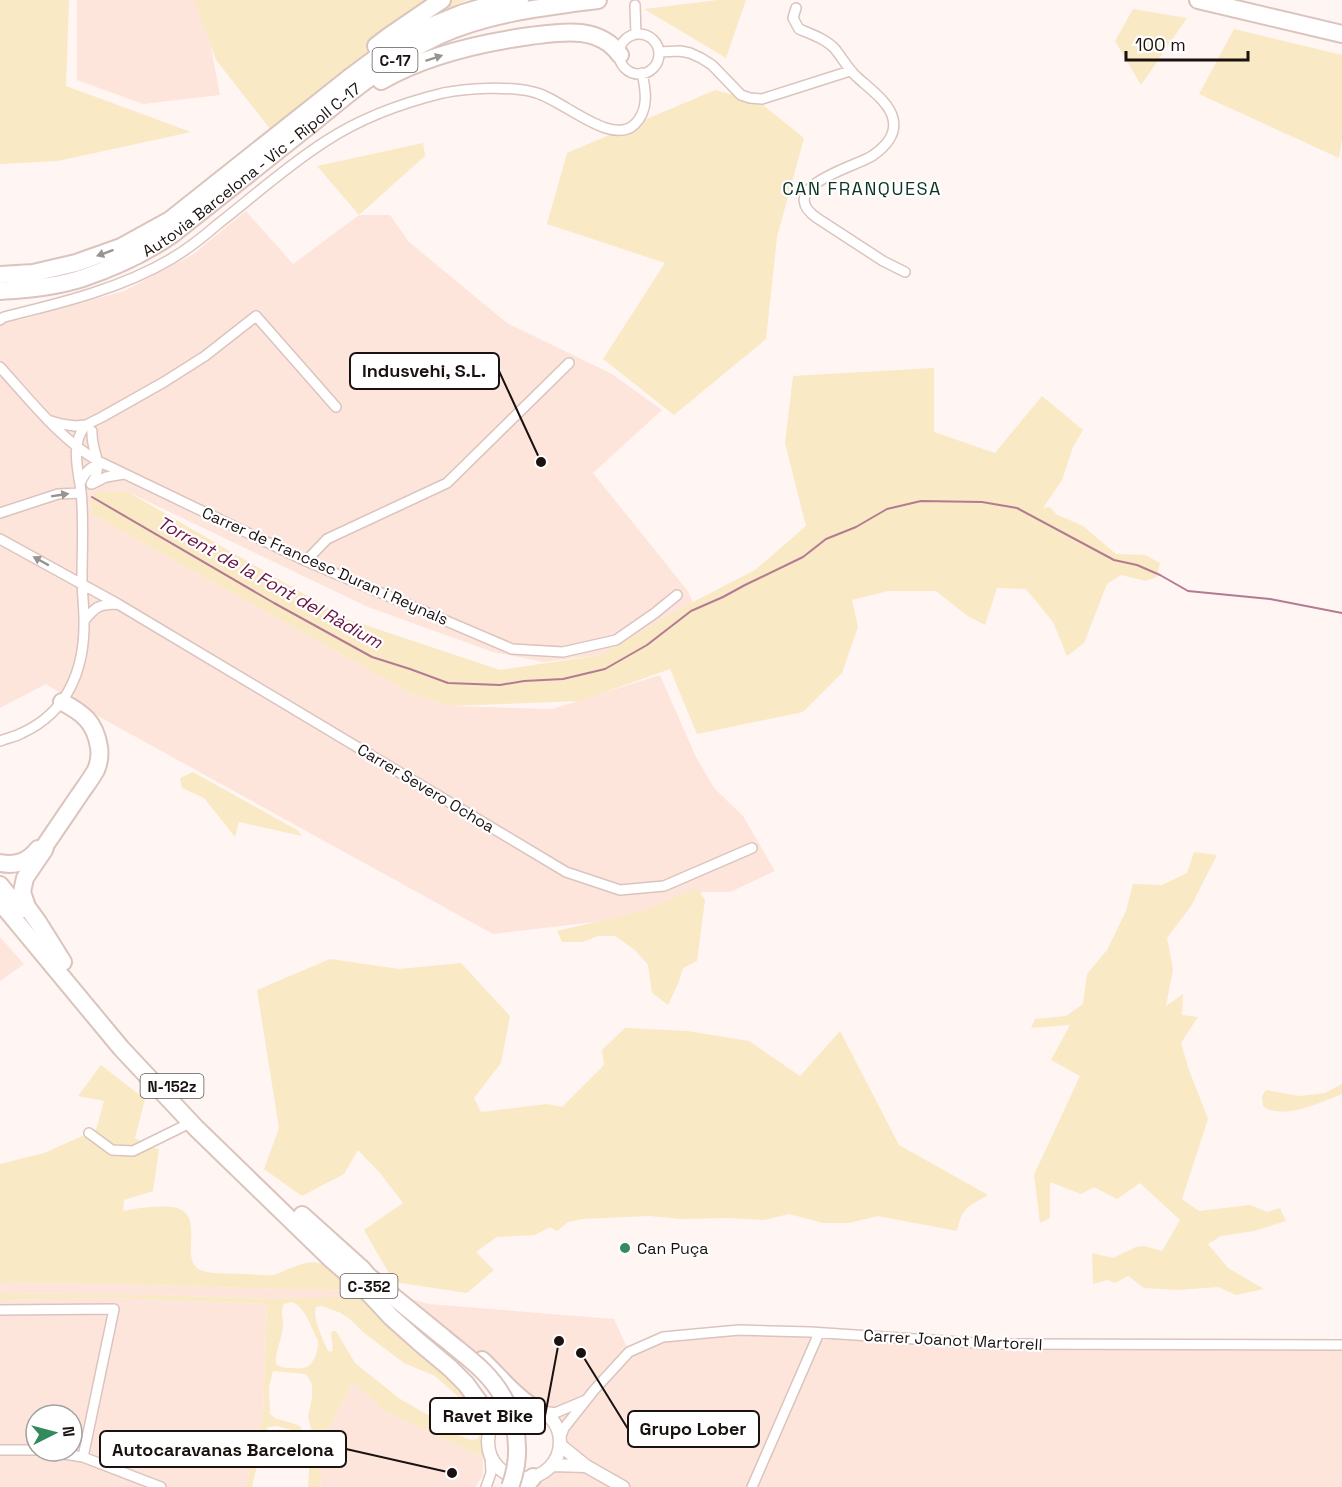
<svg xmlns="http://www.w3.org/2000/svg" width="1342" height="1487" font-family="'Space Grotesk',sans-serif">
  <rect width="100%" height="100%" fill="#fff5f2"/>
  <path fill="#fee5dc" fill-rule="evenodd" d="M77 0H202L220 95 143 104 77 80Z
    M246 211 293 264 359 215H390L409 242 507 323 612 374 662 410 593 473 687 590 693 602 642 638 601 655 544 662 493 652 368 607 128 492 91 514 414 695 452 706 552 709 660 675 696 757 714 788 743 816 775 871 730 892H702L645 916 493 934 87 710 46 684 0 708V317L20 320 124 291 192 255Z
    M0 937 24 964 0 981Z
    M0 1283 113 1284 355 1291 354 1298 268 1299 156 1295 0 1293Z
    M113 1298 267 1304 263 1415 246 1487H0V1300ZM36 1415H72V1451H36Z
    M407 1298 429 1304 614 1319 629 1352 663 1337 739 1330 986 1344 1342 1350V1487H525L533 1477 544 1472 556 1459 559 1452 560 1439 557 1426 552 1419 543 1411Z
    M353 1382 383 1410 483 1457V1475L475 1487H320L325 1435Z"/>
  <path fill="#f9e9c5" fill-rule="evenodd" d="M0 0H69L66 86 191 132 58 161 0 164Z
    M194 0H467L459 3 364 59 271 130 216 60Z
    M718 0H746L726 58 644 9Z
    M1133 9 1187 18 1141 85 1115 41Z
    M1234 29 1342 55V138L1339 158 1199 94Z
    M715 90 758 101 804 138 777 237 766 339 674 415 603 359 665 263 547 224 567 153Z
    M423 143 425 156 359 215 317 166Z
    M934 368V432L995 453 1042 396 1083 430 1073 447 1062 480 1043 508 1050 507 1056 514 1083 526 1116 554 1145 555 1160 563 1157 577 1146 581 1121 575 1107 584 1084 643 1067 656 1053 622 1026 589 997 588 985 625 966 615 936 591H888L852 600 858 627 842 673 803 712 697 734 670 669 580 701 452 706 414 695 91 514C90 505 91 499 96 492H128L347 619 500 670 601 655 693 602 755 570 806 526 785 443 793 376Z
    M193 772 297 830 302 836 239 822 235 837 204 798 182 788 180 778Z
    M1194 852 1217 855 1191 906 1167 938 1173 969 1166 1006 1183 994 1182 1015 1198 1017 1181 1043 1189 1070 1208 1119 1182 1199 1199 1211 1250 1205 1267 1212 1280 1208 1286 1221 1254 1231 1221 1236 1208 1244 1228 1268 1264 1289 1236 1295 1218 1287 1177 1290 1144 1288 1128 1276 1115 1283 1107 1280 1093 1284 1092 1253 1113 1258 1136 1247 1144 1246 1162 1251 1180 1220 1140 1183 1117 1199 1094 1187 1081 1194 1050 1182V1218L1040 1223 1034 1175 1080 1076 1051 1060 1070 1025 1031 1028 1035 1019 1066 1016 1083 1004 1087 974 1107 950 1126 911 1133 884 1162 885 1187 873Z
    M697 888 705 900 697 961 683 968 678 984 668 1005 652 993 648 965 635 950 615 936H598L582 942H562L557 931 643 911Z
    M330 959 399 969 461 963 510 1016 501 1063 474 1098 481 1112 547 1104 562 1107 604 1065 602 1050 625 1028 687 1031 749 1041 800 1076 840 1031 899 1145 988 1195C968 1207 962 1207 957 1231L878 1216 849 1223H823L789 1214 764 1220 728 1218 682 1219 649 1216 583 1219 568 1222 557 1231 550 1227 535 1235 497 1237 476 1252 494 1270 467 1293 394 1282 364 1230 403 1203 380 1173 358 1150 344 1174 302 1196 264 1169 279 1128 257 990Z
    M101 1065 145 1099 135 1138 147 1146 159 1149 153 1191 124 1200 123 1211C137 1208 171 1203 182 1210 203 1223 178 1264 203 1271 216 1275 231 1273 245 1274 254 1274 264 1276 273 1275 277 1274 282 1272 286 1270 307 1262 313 1258 334 1269L437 1367 473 1404 483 1415 485 1435 483 1457 383 1410 353 1382 325 1435 320 1487H308L310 1454 313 1435 308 1417 312 1397V1384L309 1378 305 1374 273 1371 269 1387 270 1414 275 1418 298 1425 301 1427 302 1430 299 1432 277 1426 268 1427 263 1439 252 1487H246L263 1415 267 1304 113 1298 0 1300V1293L156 1295 268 1299 354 1297V1291L113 1284 0 1283V1164L44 1153 96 1130 104 1101 78 1096ZM292 1302C305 1306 311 1328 318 1340 319 1348 315 1363 307 1367 302 1369 296 1368 291 1368 285 1368 282 1368 276 1364 275 1350 283 1338 283 1324 283 1316 280 1312 284 1304ZM322 1306 341 1313 351 1320 364 1333 404 1363 435 1376 460 1398 473 1412 480 1427 479 1437 477 1439 471 1440 453 1433 430 1416 400 1399 355 1363 336 1331H333L331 1333 333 1350 331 1352 328 1351C323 1340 312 1318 316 1307Z
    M1342 1084V1094C1322 1102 1282 1121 1263 1106L1262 1096 1266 1090 1299 1096 1325 1093Z"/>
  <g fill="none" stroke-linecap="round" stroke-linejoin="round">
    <path stroke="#b37a92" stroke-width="2" d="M92 497 274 603 372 657 410 669 448 683 500 685 524 681 563 679 605 669 647 645 691 611 723 597 745 585 803 557 826 539 856 527 887 509 921 501 982 502 1017 508 1114 560 1137 565 1160 575 1188 591 1270 599 1342 613"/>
    <g stroke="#dbc4bd" stroke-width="12">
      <path id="minor" d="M635 5 636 34
        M796 8 793 18 799 29C811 34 826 39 835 49 843 59 848 69 858 78 869 88 890 103 893 119 897 135 884 148 872 156 855 167 773 187 817 218L883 261 905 272
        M619 54a20 20 0 1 1 40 0a20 20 0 1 1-40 0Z
        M659 52 680 51 690 53 701 58 712 65 741 95 750 98 762 99 850 71
        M0 320 4 317C61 303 120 289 171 259 188 249 203 237 218 224 254 196 288 165 326 141 361 118 402 103 443 93 467 88 509 86 533 92 560 97 611 148 635 124 649 110 646 91 642 73
        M0 367C30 400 59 438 98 461L306 561 512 649 563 652 616 640 655 613 677 595
        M51 421 61 424 75 426 86 425 102 417 164 382 205 356 256 316 336 407
        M80 484C84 473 91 465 103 464
        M91 484C106 462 91 455 92 431
        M92 484 106 477 124 474
        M0 513 58 494 81 493
        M0 539 118 604 566 872 620 890 664 886 752 848
        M306 561 327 539 447 483 569 363
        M84 621C95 607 99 604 117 604
        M0 741C7 738 15 737 22 733 68 712 85 669 84 620 84 606 82 592 82 578 82 549 84 519 81 491 78 469 70 443 86 425
        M89 1133 112 1150 133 1151 190 1123
        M0 1310 114 1309 83 1457
        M543 1411 555 1413 586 1400
        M560 1439 564 1428 595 1389 629 1352 663 1337 739 1330 810 1332 991 1344 1342 1345
        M0 1450H36
        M45 1451 83 1457 161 1487
        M486 1487 491 1473 490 1453
        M752 1487 819 1333"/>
    </g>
    <g stroke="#dbc4bd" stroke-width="15">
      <path id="tertiary" d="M488 1442a36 36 0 1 1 72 0a36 36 0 1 1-72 0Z
        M560 1445 586 1466 623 1487
        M552 1465 586 1466"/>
    </g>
    <g stroke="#dbc4bd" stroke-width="20">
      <g id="trunk">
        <path d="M1198 0 1342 34"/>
        <path d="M376 46 389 36 442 0"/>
        <path d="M381 81C426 55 480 43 530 36 547 34 564 31 581 33 597 35 611 42 620 55"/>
        <path d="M0 275 33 273 76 263 121 247 170 220 349 78 388 49 424 29 463 13 493 4 520 0"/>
        <path id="s1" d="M0 291C27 289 56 287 83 278 115 267 146 253 174 233 220 197 265 161 310 125 350 92 391 58 438 36 488 13 544 7 598 0"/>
        <path d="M62 702C83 713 95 722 99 747 100 754 99 763 96 770 91 779 84 788 78 797 67 813 57 828 46 844L44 850 25 878 22 892 27 907 38 922 63 962"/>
        <path d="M0 863C16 866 28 862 38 849"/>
        <path d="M0 885 20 910"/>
        <path d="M0 902 121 1048 196 1128 332 1260 363 1287 391 1317 419 1342 450 1368 466 1384 487 1413 492 1425"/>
        <path d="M302 1215 362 1269 368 1276 444 1338"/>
        <path d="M482 1360C498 1375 514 1396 533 1407"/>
        <path d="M525 1487 533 1477"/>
      </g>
    </g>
    <use href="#minor" stroke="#fff" stroke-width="9"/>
    <use href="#tertiary" stroke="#fff" stroke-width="12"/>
    <use href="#trunk" stroke="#fff" stroke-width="16"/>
    <g stroke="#dbc4bd" stroke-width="20" stroke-linecap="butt">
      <path id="trunk-bridge" d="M444 1338C457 1349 471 1359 483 1371 514 1402 526 1445 510 1487"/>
    </g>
    <use href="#trunk-bridge" stroke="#fff" stroke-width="16"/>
  </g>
  <defs><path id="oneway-solid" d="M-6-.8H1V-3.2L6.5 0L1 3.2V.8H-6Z" transform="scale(1.5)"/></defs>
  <g fill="#989493">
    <use href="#oneway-solid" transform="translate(434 58) rotate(-18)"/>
    <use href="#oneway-solid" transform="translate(105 253) rotate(160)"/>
    <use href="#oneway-solid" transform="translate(60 495) rotate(-9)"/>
    <use href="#oneway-solid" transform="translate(41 561) rotate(-151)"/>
  </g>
  <circle fill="#328a5f" stroke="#fff" stroke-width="2" cx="625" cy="1248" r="6"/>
  <g text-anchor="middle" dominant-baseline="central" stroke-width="4.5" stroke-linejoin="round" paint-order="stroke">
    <g fill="#fff" stroke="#5f5958" stroke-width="1.5">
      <rect x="372.5" y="48" width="45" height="24" rx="4.5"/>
      <rect x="140.5" y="1074" width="63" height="24" rx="4.5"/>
      <rect x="340.5" y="1274" width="57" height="24" rx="4.5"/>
    </g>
    <g font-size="15" font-weight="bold" fill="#1a1210">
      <text x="395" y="60">C-17</text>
      <text x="172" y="1086">N-152z</text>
      <text x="369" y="1286">C-352</text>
    </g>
    <g font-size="16" fill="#1a1210" stroke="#fff">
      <text stroke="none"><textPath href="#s1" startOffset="286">Autovia Barcelona - Vic - Ripoll C-17</textPath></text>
      <text transform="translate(325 566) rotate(24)">Carrer de Francesc Duran i Reynals</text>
      <text transform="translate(426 788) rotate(31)">Carrer Severo Ochoa</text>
      <text transform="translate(953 1340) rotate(3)">Carrer Joanot Martorell</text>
    </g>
    <g font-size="16" fill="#1a1210" stroke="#fff" text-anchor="start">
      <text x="637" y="1248">Can Puça</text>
    </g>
    <g font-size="18" letter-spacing="1.5" fill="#0a3521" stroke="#fff">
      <text x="862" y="188">CAN FRANQUESA</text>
    </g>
    <g font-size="18" font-style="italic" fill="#6a1545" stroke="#fff">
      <text transform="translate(270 582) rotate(29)">Torrent de la Font del Ràdium</text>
    </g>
  </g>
  <path fill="none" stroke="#1a1210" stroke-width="2" d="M541 462L499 371M559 1341L545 1416M581 1353L628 1429M452 1473L346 1449"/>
  <g fill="#1a1210" stroke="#fff" stroke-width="2">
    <circle cx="541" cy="462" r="6"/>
    <circle cx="559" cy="1341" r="6"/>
    <circle cx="581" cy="1353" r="6"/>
    <circle cx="452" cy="1473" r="6"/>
  </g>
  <g fill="#fff" stroke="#1a1210" stroke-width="2">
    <rect x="350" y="353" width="149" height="36" rx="6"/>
    <rect x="430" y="1398" width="115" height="36" rx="6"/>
    <rect x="628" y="1411" width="131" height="36" rx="6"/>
    <rect x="100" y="1431" width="246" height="36" rx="6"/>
  </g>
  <g font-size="18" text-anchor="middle" font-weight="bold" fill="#1a1210">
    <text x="424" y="377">Indusvehi, S.L.</text>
    <text x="488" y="1422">Ravet Bike</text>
    <text x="693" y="1435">Grupo Lober</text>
    <text x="223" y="1456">Autocaravanas Barcelona</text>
  </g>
  <g transform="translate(54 1433) rotate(84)"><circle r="28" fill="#ffffff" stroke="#a3a09f" stroke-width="1.5"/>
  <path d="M0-4.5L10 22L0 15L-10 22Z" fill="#328a5f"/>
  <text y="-9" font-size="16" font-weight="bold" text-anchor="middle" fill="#1a1210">N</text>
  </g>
  <path d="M1126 51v9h122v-9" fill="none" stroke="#1a1210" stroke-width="3"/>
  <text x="1135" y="51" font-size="18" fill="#1a1210" stroke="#ffffff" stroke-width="4.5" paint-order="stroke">100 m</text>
</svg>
